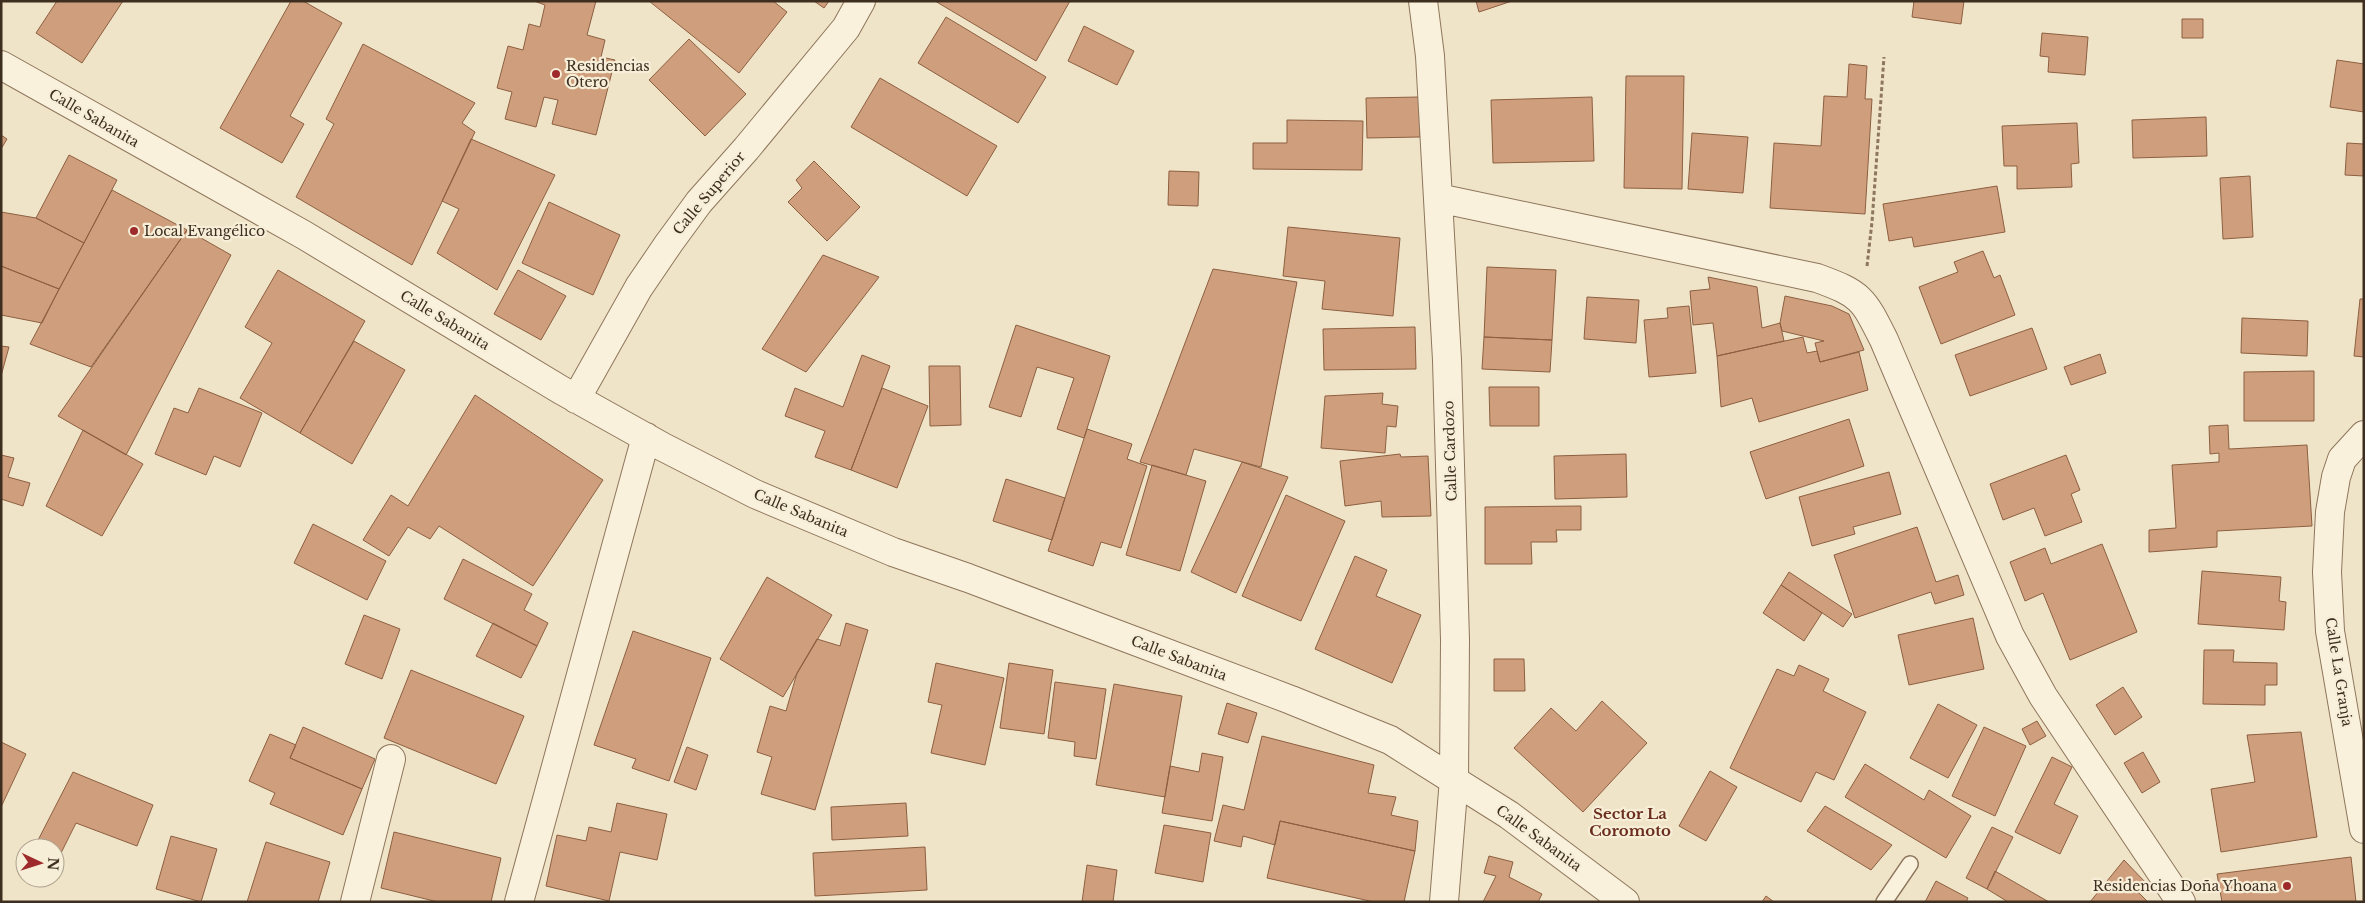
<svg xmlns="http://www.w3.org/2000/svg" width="2365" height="903" font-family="'Libre Baskerville',serif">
  <rect width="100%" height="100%" fill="#f0e4c8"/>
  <path fill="#cf9f7d" stroke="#8d5f41" d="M57 1H123L82 63 36 33Z
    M291 1H303L342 23 290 116 304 124 282 163 220 128Z
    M534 1H596L587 35 605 40 601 57 615 60 596 135 552 124 558 100 544 97 536 127 505 119 512 92 497 88 508 46 523 50 529 24 540 27 545 5Z
    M649 1H773L787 12 739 73Z
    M814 1H829L824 8Z
    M935 1H1070L1036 61Z
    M1476 1H1512L1479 12Z
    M1914 1H1964L1961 24 1912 17Z
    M946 17 1046 77 1018 123 918 63Z
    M2182 19H2203V38H2182Z
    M1084 26 1134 51 1117 85 1068 61Z
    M2042 33 2088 37 2085 75 2048 72 2049 57 2040 56Z
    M689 39 746 94 705 136 649 80Z
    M363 44 475 103 462 123 475 132 412 265 296 197 334 124 326 119Z
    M2337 60 2364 64V112L2330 107Z
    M1849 64 1867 66 1865 99H1872L1865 214 1770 208 1774 143 1821 146 1824 96 1847 97Z
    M1626 76H1684L1682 189 1624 188Z
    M880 78 997 146 967 196 851 127Z
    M1419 97 1420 137 1367 138 1366 98Z
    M1592 97 1594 161 1493 163 1491 100Z
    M2206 117 2207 156 2133 158 2132 120Z
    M1287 120 1363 121 1362 170 1253 169V143H1287Z
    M2077 123 2079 163 2071 164 2072 187 2017 189V166H2004L2002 126Z
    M1692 133 1748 137 1743 193 1688 189Z
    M1 135 7 139 1 149Z
    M471 139 555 175 497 290 437 253 459 209 442 201Z
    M2347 143 2364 144V176L2345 175Z
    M69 155 117 180 84 243 36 218Z
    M814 161 860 207 827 241 788 202 802 188 796 180Z
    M1169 171 1199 172 1198 206 1168 205Z
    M2250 176 2253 237 2223 239 2220 178Z
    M1997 186 2005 232 1914 247 1912 237 1889 241 1883 204Z
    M112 190 187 230 91 367 30 344Z
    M549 202 620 235 593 295 522 263Z
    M1 212 36 218 84 243 59 289 1 266Z
    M1288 227 1400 238 1393 316 1322 309 1325 281 1283 276Z
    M187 230 231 255 126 455 58 416Z
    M1983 251 1994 278 2000 275 2015 315 1941 344 1919 287 1958 272 1954 262Z
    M823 255 879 277 806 372 762 349Z
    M1 266 59 289 42 323 1 315Z
    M1487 267 1556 270 1552 340 1484 337Z
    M1213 269 1297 282 1261 467 1194 449 1186 475 1140 462Z
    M278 270 365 321 300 433 240 398 272 343 245 327Z
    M518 270 566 296 541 340 494 314Z
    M1708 277 1757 287 1762 328 1780 323 1784 341 1717 356 1713 323 1693 325 1690 291 1710 289Z
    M1785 296 1832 306 1849 314 1864 350 1820 362 1815 343 1824 341 1782 331 1780 323Z
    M1587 297 1639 300 1636 343 1584 339Z
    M2360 299H2364V357L2354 356Z
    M1689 306 1696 373 1649 377 1644 320 1668 318 1667 308Z
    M2242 318 2308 321 2307 356 2241 353Z
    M1016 325 1110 356 1084 438 1057 429 1074 378 1037 367 1021 417 989 407Z
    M1415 327 1416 369 1324 370 1323 329Z
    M2032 328 2047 369 1970 396 1955 355Z
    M1484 337 1552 340 1550 372 1482 369Z
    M1803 337 1807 353 1817 351 1820 362 1859 352 1868 390 1759 422 1752 398 1721 407 1717 356Z
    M354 341 405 370 352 464 300 433Z
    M1 346 9 347 1 376Z
    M2100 354 2106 373 2071 385 2064 367Z
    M862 355 890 366 851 470 815 457 825 431 785 416 795 388 843 407Z
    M929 366H960L961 425 930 426Z
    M2314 371V421H2244V372Z
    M1489 387H1539V426H1490Z
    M199 388 262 413 240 467 214 456 206 475 155 454 174 408 188 413Z
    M882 388 928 406 897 488 851 470Z
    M1383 393 1382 404 1398 406 1396 427 1387 426 1385 453 1321 448 1325 396Z
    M475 395 603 480 533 586 439 526 430 539 408 527 389 556 363 540 391 495 408 506Z
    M1849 419 1864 466 1766 499 1750 452Z
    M2228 425 2229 449 2307 445 2312 526 2217 531V547L2149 552V530L2176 528 2172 465 2219 462V453L2210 454 2209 426Z
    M1087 429 1132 444 1127 459 1147 466 1121 548 1101 542 1093 566 1048 551Z
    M83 430 143 464 102 536 46 506Z
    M1400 454 1401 457 1428 456 1431 516 1382 517 1381 501 1345 506 1340 461Z
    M1626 454 1627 497 1555 499 1554 456Z
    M1 455 14 458 8 477 30 483 23 506 1 499Z
    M2066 455 2080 490 2071 494 2082 522 2045 536 2034 508 2003 520 1990 484Z
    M1242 462 1288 477 1236 593 1191 572Z
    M1152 465 1206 481 1180 571 1126 555Z
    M1889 472 1901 514 1853 527 1855 534 1812 546 1799 497Z
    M1006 479 1065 498 1052 540 993 521Z
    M1286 495 1345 521 1301 621 1242 596Z
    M1581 506V530H1556L1557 542H1531L1532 564H1485V507Z
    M313 524 386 561 367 600 294 563Z
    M1917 527 1936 582 1958 575 1964 595 1935 604 1931 592 1855 618 1834 555Z
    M2102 544 2137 632 2070 660 2043 593 2025 601 2010 562 2045 548 2051 564Z
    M1355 556 1387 570 1376 596 1421 615 1392 683 1315 649Z
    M463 559 532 594 524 610 548 623 537 646 444 599Z
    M2202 571 2281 577 2279 601 2286 602 2284 630 2198 624Z
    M1789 572 1852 614 1843 627 1781 585Z
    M767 577 832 615 783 697 720 659Z
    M1781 585 1822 613 1804 641 1763 613Z
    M364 615 400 629 382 679 345 664Z
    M1973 618 1984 669 1909 685 1898 635Z
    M493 623 537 646 521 678 476 656Z
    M846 623 868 630 815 810 761 794 772 757 757 752 770 706 786 711 797 673 817 639 840 646Z
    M633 631 711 658 669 781 632 768 636 759 594 745Z
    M2204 650H2234L2233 662 2277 663V685H2265V705L2203 704Z
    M1494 659H1524L1525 691H1494Z
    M936 663 1004 678 985 765 931 753 942 705 928 702Z
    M1009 663 1053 670 1044 734 1000 728Z
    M1799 665 1829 679 1823 691 1866 712 1834 780 1816 772 1801 802 1730 768 1777 669 1794 676Z
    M411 670 524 716 496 784 384 738Z
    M1055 682 1106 689 1096 759 1074 756 1075 742 1048 738Z
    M1114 684 1182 696 1165 797 1096 785Z
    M2123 687 2142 717 2115 735 2096 705Z
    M1602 701 1647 743 1583 812 1514 748 1551 708 1576 731Z
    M1227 703 1257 713 1248 743 1218 734Z
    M1938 704 1977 725 1948 778 1910 758Z
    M2037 721 2046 736 2030 745 2022 729Z
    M303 727 375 759 362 789 290 758Z
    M1984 727 2026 746 1995 816 1952 796Z
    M2301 732 2317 837 2221 852 2211 789 2255 782 2247 735Z
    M270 734 296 745 290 758 362 789 343 835 270 804 275 793 249 781Z
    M1262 736 1374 765 1368 793 1396 797 1391 815 1418 821 1415 851 1280 821 1275 845 1243 836 1241 847 1214 841 1223 805 1244 810Z
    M1 742 26 754 1 807Z
    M687 747 708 755 696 790 674 782Z
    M2143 752 2160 782 2142 793 2124 763Z
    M1202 753 1223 757 1212 821 1162 813 1170 766 1199 772Z
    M2052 757 2072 767 2054 804 2078 816 2060 854 2015 832Z
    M1865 764 1924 800 1929 790 1971 816 1946 858 1845 797Z
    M1710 771 1737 787 1706 841 1679 826Z
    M73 772 153 805 137 846 76 823 55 865V848H34Z
    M617 803 667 814 657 860 620 852 609 901 546 886 557 835 586 841 589 827 611 832Z
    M906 803 908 836 832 840 831 807Z
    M1825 806 1892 845 1871 870 1807 831Z
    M1280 821 1415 851 1404 902H1374L1267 878Z
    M1164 825 1211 833 1203 882 1155 873Z
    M1992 827 2013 837 1987 889 1966 878Z
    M394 832 501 858 491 902H438L381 888Z
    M171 836 217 849 201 902 156 889Z
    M266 842 330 862 318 902H247Z
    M925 847 927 890 815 896 813 853Z
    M1489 856 1513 862 1509 877 1542 894 1538 902H1483L1496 876 1484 873Z
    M2351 857 2356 902H2222L2217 874Z
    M2124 860 2146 883 2138 892 2148 902H2090Z
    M1087 865 1117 870 1113 902H1082Z
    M1995 871 2049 902H2008L1987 889Z
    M1936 881 1968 898 1966 902H1925Z
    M1766 896 1774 902H1762Z"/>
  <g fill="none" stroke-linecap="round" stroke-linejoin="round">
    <g stroke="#8d765c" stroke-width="18">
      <path id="lane" d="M1884 902 1910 864"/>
    </g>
    <g stroke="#8d765c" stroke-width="30">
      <path id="street" d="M1423 1 1430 56 1447 360 1455 640 1454 779 1444 902
        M1 65 304 235 561 390 663 447 755 494 893 552 968 578 1291 700 1390 740 1509 815 1625 902
        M1438 198 1817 278C1861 294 1863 298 1884 340L2010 636 2043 696 2181 902
        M576 399 639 287 669 243 699 202 746 149 846 28 861 1
        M2364 435 2342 459 2336 477 2330 512 2327 572 2330 631 2364 829
        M355 902 391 759
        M519 902 646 437"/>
    </g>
    <path stroke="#8d765c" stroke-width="3" stroke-dasharray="4 2.5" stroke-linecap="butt" d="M1867 266 1872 222 1884 57"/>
    <use href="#lane" stroke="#faf1dc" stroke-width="15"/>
    <use href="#street" stroke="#faf1dc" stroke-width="28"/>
  </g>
  <g fill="#9e2a2b" stroke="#f7eed8" stroke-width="2">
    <circle cx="556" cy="74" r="5"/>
    <circle cx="134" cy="231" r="5"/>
    <circle cx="2287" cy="886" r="5"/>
  </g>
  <g text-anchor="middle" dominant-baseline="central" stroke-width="4.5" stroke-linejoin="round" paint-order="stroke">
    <g font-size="14" fill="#3d2e20" stroke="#f7eed8" text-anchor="start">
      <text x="566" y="66">Residencias<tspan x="566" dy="16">Otero</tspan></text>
      <text x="144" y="231">Local Evangélico</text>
      <text x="2277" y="886" text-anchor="end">Residencias Doña Yhoana</text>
    </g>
    <g font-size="14" fill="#3d2e20" stroke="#f7eed8">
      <text transform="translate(94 118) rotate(30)">Calle Sabanita</text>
      <text transform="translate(709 193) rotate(-50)">Calle Superior</text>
      <text transform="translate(445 320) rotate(31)">Calle Sabanita</text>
      <text transform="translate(1450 451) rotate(-92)">Calle Cardozo</text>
      <text transform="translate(801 513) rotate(23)">Calle Sabanita</text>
      <text transform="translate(1179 658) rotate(21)">Calle Sabanita</text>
      <text transform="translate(2339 672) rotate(81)">Calle La Granja</text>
      <text transform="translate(1539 838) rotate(36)">Calle Sabanita</text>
    </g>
    <g font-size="15" font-weight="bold" fill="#6b2e1e" stroke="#f7eed8">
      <text x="1630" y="813">Sector La<tspan x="1630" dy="17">Coromoto</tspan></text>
    </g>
  </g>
  <rect width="2365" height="903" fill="none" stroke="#3d2e20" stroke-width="5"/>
  <g transform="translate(40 863) rotate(94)"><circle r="24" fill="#f7eed8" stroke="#ada18e"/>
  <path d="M0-4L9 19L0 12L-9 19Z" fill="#9e2a2b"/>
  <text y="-8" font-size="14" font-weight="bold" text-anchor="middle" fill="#3d2e20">N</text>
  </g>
</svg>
